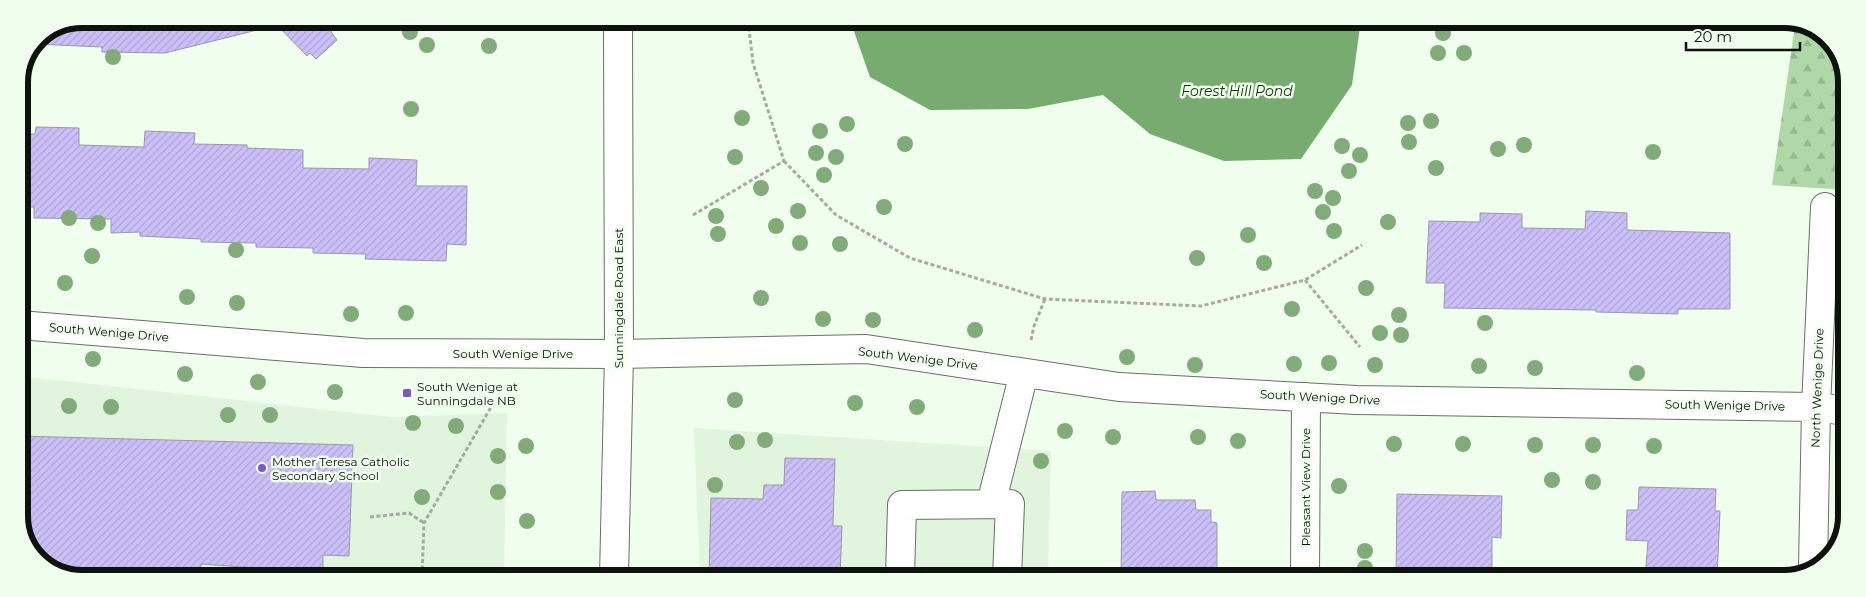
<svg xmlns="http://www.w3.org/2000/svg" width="1866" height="597" font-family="Montserrat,sans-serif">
  <defs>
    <pattern id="forest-firs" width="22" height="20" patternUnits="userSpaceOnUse" patternTransform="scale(1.25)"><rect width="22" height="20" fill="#afd7a8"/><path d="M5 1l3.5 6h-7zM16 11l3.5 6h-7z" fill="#95b88f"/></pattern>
    <pattern id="building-hatch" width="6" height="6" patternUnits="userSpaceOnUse" patternTransform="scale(1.25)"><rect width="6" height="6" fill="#ccc0f9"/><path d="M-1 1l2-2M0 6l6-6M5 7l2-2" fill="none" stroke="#aea4d4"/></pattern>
  </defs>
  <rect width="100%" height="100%" fill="#f0feee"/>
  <path fill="#e1f4de" d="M19 376 391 417 507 413 504 577 65 576 34 557 19 520Z
    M694 428 1051 451 1048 577H700Z"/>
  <path fill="url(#forest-firs)" d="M1793 21H1801L1832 40 1847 77V190L1772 185 1794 32Z"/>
  <path fill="#78ab70" d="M850 20H1361L1352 85 1301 159 1224 161 1150 134 1103 95 1028 109 930 110 870 77Z"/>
  <path fill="url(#building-hatch)" stroke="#9b97a9" d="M82 19H256L257 30 165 53 102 52V47L34 44 37 37Z
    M271 19H344L331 32 337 40 316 59 310 53 307 56Z
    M36 127 79 128V145L144 147 145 131 195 133 194 144 247 145V148L303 150V168L369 169V158L417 160 416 186H467L466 245 447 244 446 261 365 259 366 254 313 253V248L256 247V243L201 242V239L140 236V232L111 233V219L34 218V207H19V134H35Z
    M1586 211 1627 213V230L1730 233V309H1678V314L1596 312V310L1444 308 1445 283H1426L1429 221 1480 222V213L1522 214V228L1585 229Z
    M19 436 353 445 349 556 323 555V573L201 564 200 576H65L34 557 19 520Z
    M785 458 835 459 833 526H842L840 577H709L711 498 763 499 764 485H784Z
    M1639 487 1716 489 1715 511H1720L1717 578H1645L1648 541 1626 540 1627 510H1638Z
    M1155 491 1156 500H1195L1196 510H1211V522L1217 523V578L1121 577 1122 492Z
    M1397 494 1502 496 1501 538 1492 537V578H1396Z"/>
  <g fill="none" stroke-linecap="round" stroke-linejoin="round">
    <g stroke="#667264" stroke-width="30">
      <path id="minor" d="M19 325 363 353 619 354 866 349 1119 387 1356 400 1816 407 1846 411
        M991 504 1024 373
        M1813 568 1816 407 1825 207
        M900 577 902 505 1010 504 1007 577
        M1305 578 1306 397"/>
    </g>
    <g stroke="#667264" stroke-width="30">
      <path id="major" d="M614 577 619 354 618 19"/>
    </g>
    <path stroke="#a2ada0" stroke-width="3" stroke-dasharray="4 2.5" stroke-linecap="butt" d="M784 161 836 215 910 258 1045 299 1201 306 1305 280 1362 245
      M693 215 784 161 753 63 748 20
      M1305 280 1360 347
      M1031 340 1034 326 1045 299
      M370 517 409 513 424 523
      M422 576 424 523 494 402"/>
    <use href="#minor" stroke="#fff" stroke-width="28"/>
    <use href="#major" stroke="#fff" stroke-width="28"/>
  </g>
  <g fill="#81ac7a">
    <circle cx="410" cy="32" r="8"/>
    <circle cx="1443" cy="33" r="8"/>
    <circle cx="427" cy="45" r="8"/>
    <circle cx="489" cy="46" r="8"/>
    <circle cx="1438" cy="53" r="8"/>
    <circle cx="1464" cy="53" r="8"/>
    <circle cx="113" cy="57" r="8"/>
    <circle cx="411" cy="109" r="8"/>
    <circle cx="742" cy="118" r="8"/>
    <circle cx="1431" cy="121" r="8"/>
    <circle cx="1408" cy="123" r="8"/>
    <circle cx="847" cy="124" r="8"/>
    <circle cx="820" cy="131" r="8"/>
    <circle cx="1409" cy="142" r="8"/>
    <circle cx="905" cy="144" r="8"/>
    <circle cx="1524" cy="145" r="8"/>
    <circle cx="1342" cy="146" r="8"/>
    <circle cx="1498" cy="149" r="8"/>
    <circle cx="1653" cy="152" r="8"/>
    <circle cx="816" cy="153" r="8"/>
    <circle cx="1360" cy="155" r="8"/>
    <circle cx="735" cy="157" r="8"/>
    <circle cx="836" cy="157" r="8"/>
    <circle cx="1436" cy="168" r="8"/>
    <circle cx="1349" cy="171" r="8"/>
    <circle cx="824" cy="175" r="8"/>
    <circle cx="761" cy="188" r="8"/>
    <circle cx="1315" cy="191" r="8"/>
    <circle cx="1333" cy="198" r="8"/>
    <circle cx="884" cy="207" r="8"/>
    <circle cx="798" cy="211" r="8"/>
    <circle cx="1323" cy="212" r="8"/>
    <circle cx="716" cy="216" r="8"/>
    <circle cx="69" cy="218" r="8"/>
    <circle cx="1388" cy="222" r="8"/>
    <circle cx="98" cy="223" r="8"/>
    <circle cx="776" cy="226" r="8"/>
    <circle cx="1334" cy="231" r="8"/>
    <circle cx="718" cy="234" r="8"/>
    <circle cx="1248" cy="235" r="8"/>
    <circle cx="800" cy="243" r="8"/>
    <circle cx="840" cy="244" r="8"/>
    <circle cx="236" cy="250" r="8"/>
    <circle cx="92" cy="256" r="8"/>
    <circle cx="1197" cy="258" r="8"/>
    <circle cx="1264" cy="263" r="8"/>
    <circle cx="65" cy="283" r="8"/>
    <circle cx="1366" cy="288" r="8"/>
    <circle cx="187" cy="297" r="8"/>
    <circle cx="761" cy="298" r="8"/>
    <circle cx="237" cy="303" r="8"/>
    <circle cx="1292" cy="309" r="8"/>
    <circle cx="406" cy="313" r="8"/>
    <circle cx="351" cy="314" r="8"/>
    <circle cx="1399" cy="315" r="8"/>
    <circle cx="823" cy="319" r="8"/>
    <circle cx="873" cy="320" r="8"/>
    <circle cx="1485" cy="323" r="8"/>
    <circle cx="975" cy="330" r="8"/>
    <circle cx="1380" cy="333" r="8"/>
    <circle cx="1401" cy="335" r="8"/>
    <circle cx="1127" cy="357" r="8"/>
    <circle cx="93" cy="359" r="8"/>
    <circle cx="1329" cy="363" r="8"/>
    <circle cx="1294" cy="364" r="8"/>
    <circle cx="1195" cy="365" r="8"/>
    <circle cx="1375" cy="365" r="8"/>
    <circle cx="1479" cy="366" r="8"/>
    <circle cx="1535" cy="368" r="8"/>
    <circle cx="1637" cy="373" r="8"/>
    <circle cx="185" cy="374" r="8"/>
    <circle cx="258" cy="382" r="8"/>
    <circle cx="335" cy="392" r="8"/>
    <circle cx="735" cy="400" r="8"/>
    <circle cx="855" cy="403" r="8"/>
    <circle cx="69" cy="406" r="8"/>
    <circle cx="111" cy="407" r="8"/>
    <circle cx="917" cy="407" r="8"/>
    <circle cx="228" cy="415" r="8"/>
    <circle cx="270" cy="415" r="8"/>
    <circle cx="413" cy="423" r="8"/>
    <circle cx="456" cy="426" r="8"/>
    <circle cx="1065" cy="431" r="8"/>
    <circle cx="1113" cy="437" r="8"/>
    <circle cx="1198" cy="437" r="8"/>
    <circle cx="765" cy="440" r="8"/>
    <circle cx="1238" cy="441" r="8"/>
    <circle cx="737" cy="442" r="8"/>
    <circle cx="1394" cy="444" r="8"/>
    <circle cx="1463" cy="444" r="8"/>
    <circle cx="1535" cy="445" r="8"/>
    <circle cx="1593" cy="445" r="8"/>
    <circle cx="526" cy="446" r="8"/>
    <circle cx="1654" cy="446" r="8"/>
    <circle cx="498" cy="456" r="8"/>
    <circle cx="1041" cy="461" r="8"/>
    <circle cx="1552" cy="480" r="8"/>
    <circle cx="1593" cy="482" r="8"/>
    <circle cx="715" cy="485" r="8"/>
    <circle cx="1339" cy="486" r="8"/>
    <circle cx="498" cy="492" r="8"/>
    <circle cx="422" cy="497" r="8"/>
    <circle cx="527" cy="521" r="8"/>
    <circle cx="1365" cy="551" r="8"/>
    <circle cx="1365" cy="568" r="8"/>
  </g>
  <g fill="#7c55cf" stroke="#f0feee" stroke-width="2">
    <rect x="402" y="388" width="10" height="10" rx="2.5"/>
    <circle cx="262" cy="468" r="5"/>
  </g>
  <g text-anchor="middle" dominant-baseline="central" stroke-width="5" stroke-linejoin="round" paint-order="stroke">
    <g font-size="12" fill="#0d120c" stroke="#f0feee">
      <text transform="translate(618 298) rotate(-90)">Sunningdale Road East</text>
      <text transform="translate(109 332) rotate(5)">South Wenige Drive</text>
      <text x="513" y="353">South Wenige Drive</text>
      <text transform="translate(918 358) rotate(7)">South Wenige Drive</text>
      <text transform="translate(1817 388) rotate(-88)">North Wenige Drive</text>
      <text transform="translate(1320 397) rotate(3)">South Wenige Drive</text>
      <text transform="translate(1725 405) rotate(1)">South Wenige Drive</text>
      <text transform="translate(1305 487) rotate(-90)">Pleasant View Drive</text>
    </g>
    <g font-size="12" fill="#0d120c" stroke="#f0feee" text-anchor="start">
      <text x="417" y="386">South Wenige at<tspan x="417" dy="14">Sunningdale NB</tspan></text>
      <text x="272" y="461">Mother Teresa Catholic<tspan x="272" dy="14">Secondary School</tspan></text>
    </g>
    <g font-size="14" font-style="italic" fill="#11340b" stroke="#f0feee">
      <text x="1237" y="91">Forest Hill Pond</text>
    </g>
  </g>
  <path d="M0 0H1866V597H0ZM82 28H1784A54 54 0 0 1 1838 82V516A54 54 0 0 1 1784 570H82A54 54 0 0 1 28 516V82A54 54 0 0 1 82 28Z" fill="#f0feee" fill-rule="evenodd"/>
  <path fill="none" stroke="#0d120c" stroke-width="6" d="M82 28H1784A54 54 0 0 1 1838 82V516A54 54 0 0 1 1784 570H82A54 54 0 0 1 28 516V82A54 54 0 0 1 82 28Z"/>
  <path d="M1686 42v8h114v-8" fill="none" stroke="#0d120c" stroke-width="2.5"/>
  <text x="1694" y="42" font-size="15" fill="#0d120c" stroke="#f0feee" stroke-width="4" paint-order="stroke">20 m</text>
</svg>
